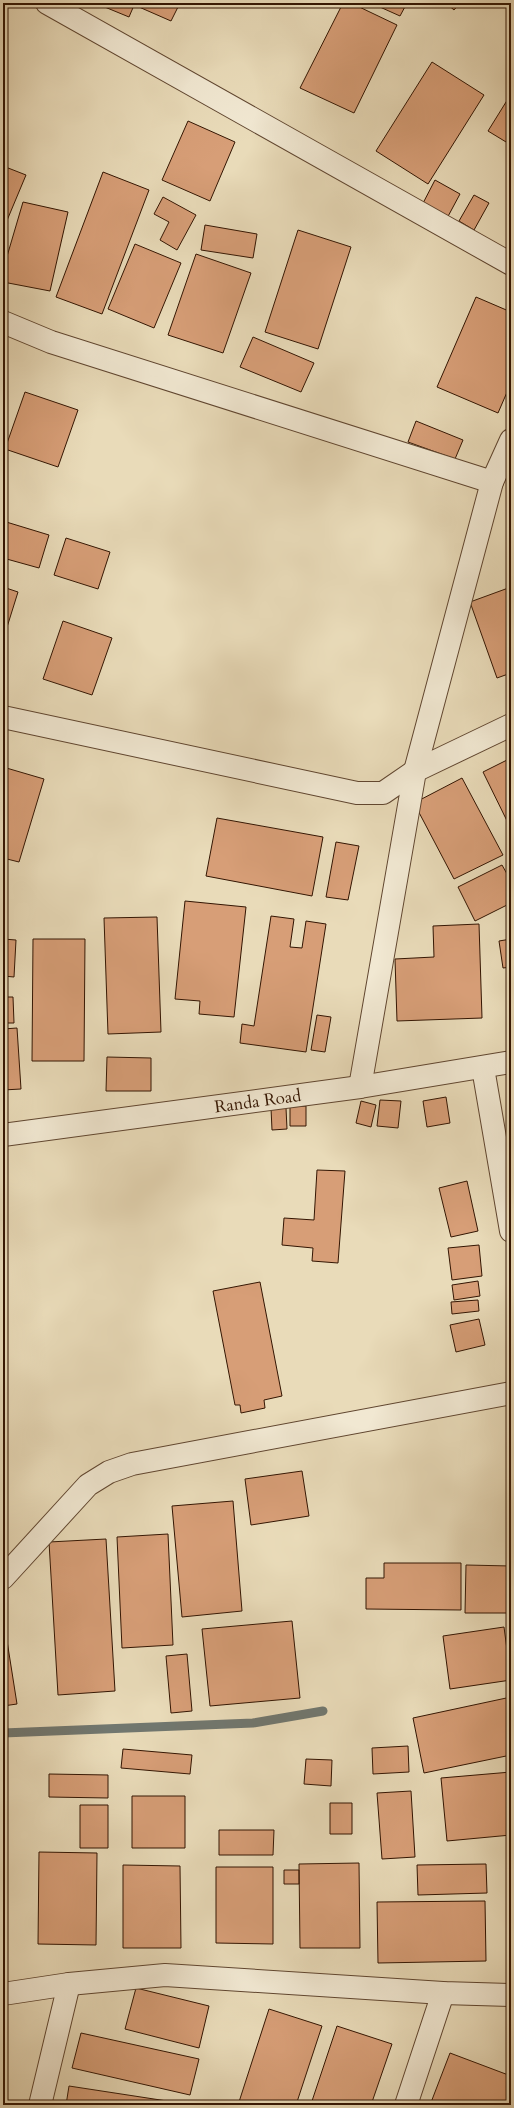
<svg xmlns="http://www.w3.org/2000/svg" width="514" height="2108" font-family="Cardo,serif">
  <rect width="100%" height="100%" fill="#e9dbb9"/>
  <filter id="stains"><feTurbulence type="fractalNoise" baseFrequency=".005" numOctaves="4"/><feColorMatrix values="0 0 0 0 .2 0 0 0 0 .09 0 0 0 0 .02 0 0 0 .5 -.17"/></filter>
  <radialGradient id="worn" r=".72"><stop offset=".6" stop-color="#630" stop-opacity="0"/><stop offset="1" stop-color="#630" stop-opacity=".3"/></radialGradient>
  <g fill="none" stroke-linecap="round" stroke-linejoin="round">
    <path stroke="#71776f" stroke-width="9" d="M3 1733 253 1723 323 1711"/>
  </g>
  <path fill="#d79e77" stroke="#331502" d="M95 3H135L129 17Z
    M141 3H180L171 21 139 7Z
    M343 3H351L397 25 354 113 300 88Z
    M371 3H407L400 16Z
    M446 3H460L454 10Z
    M432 62 484 95 428 184 376 151Z
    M511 94V145L488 131Z
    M188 121 235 142 210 201 162 180Z
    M3 166 26 175 3 230Z
    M103 172 149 190 102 314 56 297Z
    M435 180 460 194 445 222 420 209Z
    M474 195 489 203 474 230 459 221Z
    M163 197 196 215 177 250 160 240 169 222 154 214Z
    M23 202 68 212 50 291 3 282V270Z
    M205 225 257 234 253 258 201 250Z
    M298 230 351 247 318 349 265 332Z
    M135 244 181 263 154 328 108 309Z
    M196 254 251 273 223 353 168 335Z
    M476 297 511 312V383L498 413 437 387Z
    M253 337 314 363 301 392 240 367Z
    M25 392 78 410 58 467 5 449Z
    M416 421 463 440 455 459 408 442Z
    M3 521 49 535 39 568 3 558Z
    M66 538 110 552 98 589 54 575Z
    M3 587 18 592 3 640Z
    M511 587V673L497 678 470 602Z
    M63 621 112 638 92 695 43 679Z
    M511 758V829L483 772Z
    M3 767 44 779 19 862 3 858Z
    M462 778 503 855 454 879 414 803Z
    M217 818 323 837 312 896 206 876Z
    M336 842 359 846 348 900 326 897Z
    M502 865 511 881V903L475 921 458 887Z
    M185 901 246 907 234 1017 199 1014 200 1001 175 999Z
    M271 916 294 919 290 947 302 948 306 921 326 924 306 1052 240 1043 242 1024 254 1026Z
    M157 917 161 1032 108 1034 104 918Z
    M479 924 482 1018 397 1021 395 959 434 957 433 926Z
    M3 939 16 940 14 977 3 976Z
    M33 939H85L84 1061H32Z
    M511 939V967L503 968 499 941Z
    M3 997H13L14 1023H3Z
    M317 1015 331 1017 325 1052 311 1050Z
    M17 1028 21 1089 3 1090V1029Z
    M107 1057 151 1058V1091H106Z
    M446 1097 450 1123 427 1127 423 1101Z
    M380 1100 401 1101 398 1128 377 1126Z
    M361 1101 376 1105 371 1127 356 1123Z
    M306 1106V1126H290V1107Z
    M271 1108H286L287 1129 272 1130Z
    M317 1170 345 1171 338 1263 312 1261 313 1248 282 1245 284 1218 314 1220Z
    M467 1181 478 1231 451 1237 439 1188Z
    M479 1245 482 1276 452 1280 448 1248Z
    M478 1281 480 1296 454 1300 452 1285Z
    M260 1282 282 1396 264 1400 265 1408 241 1413 240 1405H235L213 1291Z
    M478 1300 479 1311 452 1314 451 1302Z
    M479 1319 485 1345 456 1352 450 1325Z
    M302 1471 309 1516 251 1525 245 1479Z
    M233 1501 242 1611 182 1617 172 1506Z
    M168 1534 173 1645 122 1648 117 1537Z
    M106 1539 115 1691 58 1695 49 1542Z
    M384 1563H461V1610L366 1609V1578H384Z
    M466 1565 511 1566V1613H465Z
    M292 1621 300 1698 210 1706 202 1629Z
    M504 1627 511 1680 450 1689 443 1636Z
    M3 1628H5L17 1704 3 1706Z
    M187 1654 192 1711 171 1713 166 1656Z
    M511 1697V1755L424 1773 413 1718Z
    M408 1746 409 1772 373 1774 372 1748Z
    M123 1749 192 1755 190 1774 121 1768Z
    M306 1759 332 1760 331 1786 304 1784Z
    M511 1772V1835L447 1841 441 1778Z
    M49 1774 108 1775V1798L49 1797Z
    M411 1791 415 1857 382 1859 377 1793Z
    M132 1796H185V1848H132Z
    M330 1803H352V1834H330Z
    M80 1805H108V1848H80Z
    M219 1830H274L273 1855H219Z
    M39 1852 97 1853 96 1945 38 1944Z
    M359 1863 360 1948H300L299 1864Z
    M486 1864 487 1893 418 1895 417 1865Z
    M123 1865 180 1866 181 1948H123Z
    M216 1867H273V1944L216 1943Z
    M284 1870H299V1884H284Z
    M485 1901 486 1961 378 1963 377 1902Z
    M507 1944H511V1975H508Z
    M136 1988 209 2006 199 2048 125 2029Z
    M269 2009 322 2026 296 2105H238Z
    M337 2026 392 2044 371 2105 311 2104Z
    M81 2033 199 2059 190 2095 72 2068Z
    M450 2053 511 2076V2105H430Z
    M69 2086 180 2103V2105H66Z"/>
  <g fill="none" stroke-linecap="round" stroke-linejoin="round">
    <g stroke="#604630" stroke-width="24">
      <g id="minor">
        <path d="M47 3 511 264"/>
        <path d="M3 322 51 342 492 482"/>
        <path d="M3 717 357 793H383L415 771 511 725"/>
        <path d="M483 1068 511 1231"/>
        <path d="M360 1087 415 771 492 482 511 440"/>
        <path id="s1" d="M3 1135 360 1087 511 1062"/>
        <path d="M3 1578 88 1485 109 1472 132 1464 511 1393"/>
        <path d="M3 1994 69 1984 165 1975 443 1993 511 1995"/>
        <path d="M40 2105 69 1984"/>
        <path d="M406 2105 443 1993"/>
      </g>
    </g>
    <use href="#minor" stroke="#f1e8d2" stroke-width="22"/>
  </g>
  <g text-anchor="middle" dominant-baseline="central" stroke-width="3" stroke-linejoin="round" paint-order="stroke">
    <g font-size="17" fill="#331502" stroke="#f1e8d2">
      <text stroke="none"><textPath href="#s1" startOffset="257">Randa Road</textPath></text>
    </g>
  </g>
  <rect width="514" height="2108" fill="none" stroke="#e9dbb9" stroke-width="16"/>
  <rect x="4" y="4" width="506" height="2100" fill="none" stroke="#331502" stroke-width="2"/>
  <rect x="8" y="8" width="498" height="2092" fill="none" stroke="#331502"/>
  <rect width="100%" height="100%" filter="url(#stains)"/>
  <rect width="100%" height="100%" fill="url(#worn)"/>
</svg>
